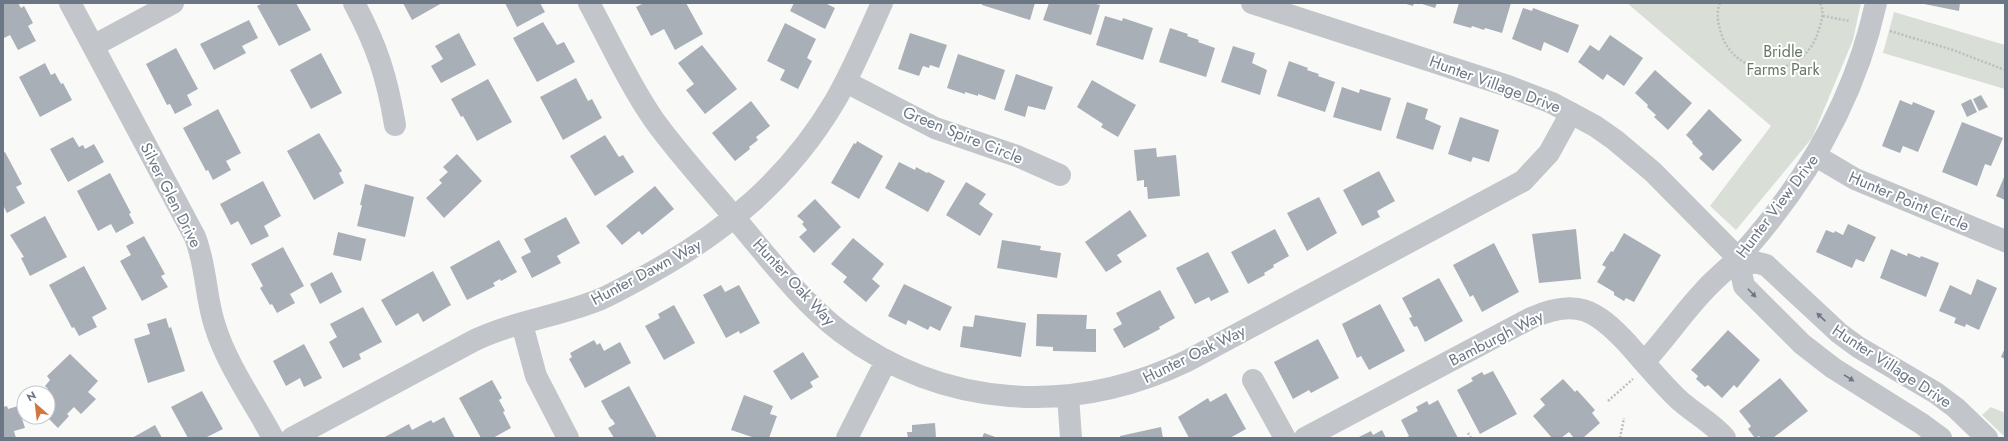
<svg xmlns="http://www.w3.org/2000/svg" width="2008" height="441" font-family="Jost,sans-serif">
  <rect width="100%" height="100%" fill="#f9faf8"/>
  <path fill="#d9ded7" d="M1627 3H1861L1853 40 1812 138 1736 230 1710 206 1771 126Z
    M1894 12 2005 45V89L1883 53Z
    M1991 407 2005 413V437L1982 415Z"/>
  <path fill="#a9afb6" d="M3 3H18L21 8 24 6 33 23 28 26 36 41 18 50 10 35 4 38Z
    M263 3H296L311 30 279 46 257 6Z
    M403 3H442L412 20Z
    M505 3H540L545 12 517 27Z
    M644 3H686L703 34 675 50 664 29 651 36 636 7Z
    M794 3H825L835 8 825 29 790 11Z
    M982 3H1035L1030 20 982 5Z
    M1049 3H1092L1100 5 1091 35 1043 20Z
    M1403 3H1414L1413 6Z
    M1419 3H1437L1435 8Z
    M1459 3H1511L1502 33 1485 28 1484 30 1472 26 1471 28 1453 23Z
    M1924 3H1960L1959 11 1924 4Z
    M1523 8 1532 11 1533 8 1579 25 1568 53 1544 42 1541 51 1512 39Z
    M1105 16 1122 21 1123 18 1153 28 1143 60 1096 45Z
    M249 20 258 38 242 46 246 53 214 70 200 44Z
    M543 22 557 45 564 42 575 62 537 82 513 38Z
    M785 23 816 39 807 58 812 61 798 89 780 80 785 70 767 61Z
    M1170 28 1188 34 1187 36 1199 40 1198 42 1215 48 1206 77 1159 62Z
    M459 33 476 65 441 83 431 66 443 59 435 46Z
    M910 33 947 45 939 68 930 65 929 68 923 66 919 76 898 69Z
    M1610 35 1643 58 1624 86 1607 74 1603 80 1578 62 1590 45 1599 51Z
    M702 45 737 89 705 114 686 90 694 84 678 63Z
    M1233 46 1255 53 1252 63 1267 70 1260 95 1221 82Z
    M176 48 198 89 187 95 192 105 175 114 170 104 167 105 146 64Z
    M321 53 342 93 311 109 290 70Z
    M958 54 1005 70 995 100 978 94V96L965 92V94L947 88Z
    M1289 61 1308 68 1307 70 1319 74 1318 76 1335 82 1325 112 1277 96Z
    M45 63 51 75 55 73 61 84 63 83 72 100 40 117 19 77Z
    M1655 70 1692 103 1668 130 1654 117 1656 115 1647 107 1648 105 1635 93Z
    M1016 74 1053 87 1045 110 1028 106 1025 117 1004 110Z
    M576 78 588 101 592 99 602 118 563 140 540 97Z
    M488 79 512 122 477 141 463 116 461 117 451 99Z
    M1092 80 1136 105 1118 137 1101 127 1103 124 1077 107Z
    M1342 87 1359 93 1360 89 1391 98 1381 131 1333 117Z
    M1981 95 1988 107 1979 111 1973 99Z
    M1971 99 1977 112 1967 117 1961 104Z
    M1900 100 1912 105 1913 102 1935 111 1918 152 1903 146 1900 153 1882 146Z
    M751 101 770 126 756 137 758 140 749 147 750 149 735 161 712 133Z
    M1407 102 1428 109 1425 119 1441 126 1433 150 1396 138Z
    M218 109 241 153 226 161 231 170 213 180 208 170 206 171 183 128Z
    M1709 109 1742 140 1713 171 1699 158 1703 154 1692 143 1693 142 1686 135Z
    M1460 117 1499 130 1489 162 1473 157 1471 162 1448 154Z
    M1962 122 2003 138 1991 166 1985 164 1977 186 1942 172Z
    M319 133 342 171 339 173 344 183 314 200 287 151Z
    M605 135 619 157 623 155 634 172 595 196 570 156Z
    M73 137 79 147 83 145 85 149 94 144 104 162 68 182 50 149Z
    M857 141 883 156 859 199 831 183 854 143 856 144Z
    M1156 148 1157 157 1176 155 1180 196 1148 199 1147 187H1144V180L1137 181 1134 150Z
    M5 152 22 184 16 187 25 203 7 213 3 205V153Z
    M457 154 482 181 444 218 426 198 442 183 439 180 448 172 443 167Z
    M899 162 915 170 916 167 927 173 928 172 945 181 928 212 885 188Z
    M1379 171 1395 201 1377 211 1380 217 1362 226 1343 190Z
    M110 173 131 213 129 214 134 223 116 233 111 224 98 231 77 191Z
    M2005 175V200L1996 196Z
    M263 181 281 216 264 226 269 236 251 245 238 221 231 225 220 204Z
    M966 182 986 194 979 204 993 214 980 236 946 215Z
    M365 184 414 197 405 237 357 226 362 205H360Z
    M655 186 674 209 642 235 639 231 622 245 606 226Z
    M1319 197 1337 233 1307 251 1287 213Z
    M815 199 841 227 814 253 799 237 807 230 802 224 804 222 797 216Z
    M1130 210 1147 236 1117 255 1122 262 1106 272 1085 242Z
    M45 216 67 257 30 276 21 258 24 257 10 235Z
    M566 217 580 243 557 256 561 263 532 278 521 257 531 252 524 239Z
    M1848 224 1876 237 1864 262 1856 259 1852 268 1816 252 1826 230 1834 233 1835 231 1843 235Z
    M1275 229 1289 256 1273 265 1274 267 1264 273 1265 275 1248 284 1231 252Z
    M1576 229 1581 279 1539 283 1532 234Z
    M338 232 366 239 361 261 333 255Z
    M1624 233 1661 255 1634 302 1626 298 1624 301 1614 295V292L1597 282 1606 267 1602 265 1611 251 1613 252Z
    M144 236 165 274 161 276 168 287 142 301 120 261 131 255 126 246Z
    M853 238 884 264 872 279 880 286 866 302 843 282 847 277 831 264Z
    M499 240 517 272 501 281 500 279 493 283 495 286 467 300 450 267Z
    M1002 240 1041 246 1040 250 1061 253 1057 278 997 268Z
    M1494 243 1519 292 1482 312 1473 295 1470 297 1453 265Z
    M283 247 304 286 290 294 295 303 277 313 272 304 270 305 260 288 263 286 251 264Z
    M1891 249 1907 256 1908 253 1920 258 1921 256 1939 263 1926 297 1880 278Z
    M1208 252 1229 292 1211 301 1209 297 1195 304 1176 268Z
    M84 266 107 309 92 317 97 327 79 336 74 327 72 328 49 285Z
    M433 271 451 305 423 322 418 313 396 326 381 300Z
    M332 272 342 292 320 304 310 284Z
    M1439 278 1463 321 1425 342 1417 326 1414 327 1409 318 1412 317 1402 298Z
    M1977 279 1997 288 1979 330 1966 324 1965 327 1954 323 1956 318 1939 311 1950 285 1971 295Z
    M904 284 952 307 940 331 930 326 928 330 908 320 906 325 888 316Z
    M721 285 725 292 739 285 760 323 740 334 739 331 726 338 703 295Z
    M1160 290 1175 318 1159 327 1160 329 1124 348 1113 329 1122 324 1116 313Z
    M1380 304 1405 351 1369 370 1361 356 1357 358 1342 324Z
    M674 305 695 343 664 360 645 326 660 318 658 314Z
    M363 307 382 342 359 354 361 359 343 368 329 342 337 337 330 324Z
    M1037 314 1087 315 1086 329H1096V352L1053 351V347L1036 346Z
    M975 315 1026 323 1021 357 960 347 963 326 973 327Z
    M166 318 169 328 171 327 185 371 148 383 134 339 150 334 147 324Z
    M1728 330 1760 360 1737 388 1734 385 1722 398 1708 385 1705 387 1696 379 1698 376 1691 370Z
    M1318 339 1339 378 1311 393 1309 390 1293 399 1274 362Z
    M594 340 597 345 600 343 604 351 620 342 631 363 585 388 569 359 572 357 570 353Z
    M304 344 322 378 304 387 300 378 286 386 273 361Z
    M2005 348V359L2001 357Z
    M803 352 819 377 810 382 813 387 791 400 773 371Z
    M70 354 98 381 88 392 96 399 81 414 74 407 67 414 69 416 58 428 47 417 48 393H44L48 389 45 386 50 380 47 376Z
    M1493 371 1517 414 1480 434 1457 390 1473 381 1471 378 1482 372 1484 375Z
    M1780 378 1808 411 1773 438H1761L1759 436 1755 438 1748 429 1751 426 1739 411Z
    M1563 379 1575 392 1577 390 1595 410 1592 413 1600 423 1583 438H1574L1569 432 1561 438H1552L1533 416 1545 405 1540 399Z
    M492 380 502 398 499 400 505 411 503 412 511 428 493 438H481L459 398Z
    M629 386 657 438H614L608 428 615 424 612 419H611L601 401Z
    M202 391 223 429 205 438H188L171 407Z
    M1226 393 1246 429 1230 438H1189L1178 417 1208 398 1210 402Z
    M744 395 773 406 770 414 777 416 769 438H755L731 430Z
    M1438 400 1458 438H1405L1409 436 1401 420 1418 411 1416 407 1427 401 1429 405Z
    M7 406 8 409 18 406 25 428 14 431 16 438H3V407Z
    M444 417 455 438H383L409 424 412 430 431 420 433 423Z
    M935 423 936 438H908L907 432H912V425Z
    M155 425 162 438H132Z
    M1161 427 1163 438H1120V436Z
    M1382 430 1386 438 1359 437 1371 431 1373 435Z
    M984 433 998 438H982Z"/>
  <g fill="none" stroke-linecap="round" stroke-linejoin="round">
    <path stroke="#bcbec1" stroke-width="2.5" stroke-dasharray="2 2" stroke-linecap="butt" d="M1720 3C1716 13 1718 23 1721 33 1736 81 1803 81 1818 32 1821 23 1825 12 1820 3
      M1823 16 1850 21
      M1890 31 1953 50 2005 70
      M1608 401 1633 379
      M1468 433 1471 438
      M1620 438 1624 418"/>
    <path stroke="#c2c5c9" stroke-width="22" d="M70 3 195 237C207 268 205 296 215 326 227 365 254 402 273 438
      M354 3C377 46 387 77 395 125
      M589 3C610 42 629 84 654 120 680 156 711 189 739 223 771 261 802 302 841 332 944 409 1072 416 1187 361L1523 181 1549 153 1571 113
      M1252 3 1508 86 1552 103 1595 126 1615 140 1653 172 1738 258 1744 286 1802 344 1833 368 1922 424 1941 438
      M93 46 173 3
      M846 82 935 128 1017 156 1060 175
      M1816 156 1855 179 2005 241
      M1738 258 1766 265 1839 333 1858 347 1936 393 1956 408 1987 438
      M522 324 536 376 568 438
      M1644 362C1665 340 1682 314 1703 292 1714 279 1728 269 1740 256 1805 184 1855 99 1876 3
      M1253 380 1285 438
      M1068 396 1071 438
      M292 438 475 340C515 321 560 316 601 299 617 292 632 283 647 275 725 232 789 179 835 101 853 70 867 36 882 3
      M847 438 886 361
      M1305 438 1531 318C1576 298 1595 309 1627 343 1643 361 1659 380 1676 397 1691 412 1712 422 1725 438"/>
  </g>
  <defs><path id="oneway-solid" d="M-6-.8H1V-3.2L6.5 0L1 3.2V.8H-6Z"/></defs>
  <g fill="#6c7786">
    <use href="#oneway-solid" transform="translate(1752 293) rotate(46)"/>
    <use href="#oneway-solid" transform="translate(1821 317) rotate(-137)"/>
    <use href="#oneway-solid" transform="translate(1849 378) rotate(32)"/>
  </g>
  <g text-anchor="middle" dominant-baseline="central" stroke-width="4" stroke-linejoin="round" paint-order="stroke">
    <g font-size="16" fill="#667866" stroke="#fff">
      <text x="1783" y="51">Bridle<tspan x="1783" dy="18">Farms Park</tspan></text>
    </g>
    <g font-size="16" fill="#6c7786" stroke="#fff">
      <text transform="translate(1495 84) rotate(20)">Hunter Village Drive</text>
      <text transform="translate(963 135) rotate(22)">Green Spire Circle</text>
      <text transform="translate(171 195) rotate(63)">Silver Glen Drive</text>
      <text transform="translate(1909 201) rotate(23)">Hunter Point Circle</text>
      <text transform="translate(1777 206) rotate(-53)">Hunter View Drive</text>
      <text transform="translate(646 272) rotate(-28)">Hunter Dawn Way</text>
      <text transform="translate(794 282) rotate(47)">Hunter Oak Way</text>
      <text transform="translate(1496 338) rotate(-27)">Bamburgh Way</text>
      <text transform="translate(1194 354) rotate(-26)">Hunter Oak Way</text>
      <text transform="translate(1892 366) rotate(33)">Hunter Village Drive</text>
    </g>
  </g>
  <rect width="2008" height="441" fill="none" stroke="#6c7786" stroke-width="8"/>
  <g transform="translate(36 405) rotate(332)"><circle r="19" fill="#ffffff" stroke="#c4c9cf"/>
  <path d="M0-3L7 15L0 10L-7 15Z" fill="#d2753f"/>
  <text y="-6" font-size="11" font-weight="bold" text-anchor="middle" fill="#6c7786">N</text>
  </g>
</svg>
